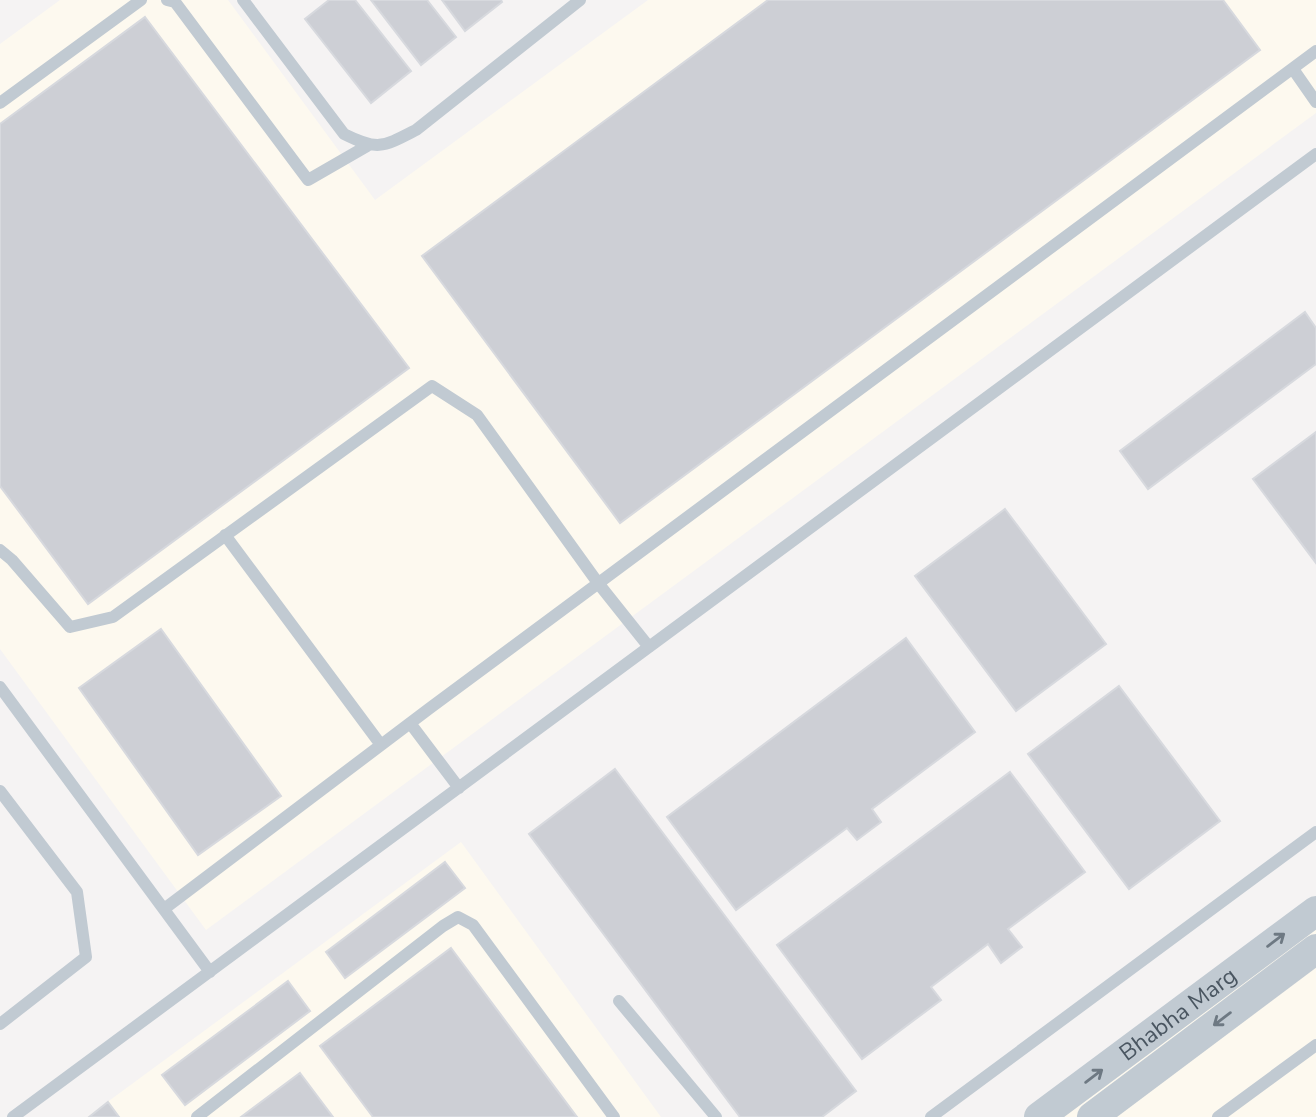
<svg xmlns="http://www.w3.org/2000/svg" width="1316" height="1117" font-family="'Nunito Sans',sans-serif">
  <rect width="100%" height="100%" fill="#f5f3f3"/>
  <path fill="#fdf9ef" d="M60 0H228L375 200 648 0H1316V113L206 930 0 649V44Z
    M461 842 661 1117H87Z
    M1316 910V1117H1037Z"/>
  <path fill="#cdcfd5" stroke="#d7d9de" stroke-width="2" d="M329 0H355L411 71 371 103 305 19Z
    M371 0H427L456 37 421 65Z
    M442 0H501L502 2 465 31Z
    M768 0H1223L1260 50 620 523 422 256Z
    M145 17 409 368 88 604 0 486V124Z
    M1305 312 1316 328V364L1148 489 1120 451Z
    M1316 432V563L1253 479Z
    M1005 509 1106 644 1016 711 915 576Z
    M161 629 281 796 198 855 79 688Z
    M906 638 975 732 872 809 881 822 857 840 847 828 736 910 667 817Z
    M1119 686 1220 821 1129 889 1028 754Z
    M615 769 856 1091 822 1117H740L529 834Z
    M1010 772 1085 872 1008 929 1022 947 1001 963 988 944 931 987 941 1000 862 1059 777 945Z
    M445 862 465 888 345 978 326 952Z
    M451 948 577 1117H373L320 1046Z
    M288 981 310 1011 185 1105 162 1075Z
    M300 1073 333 1117H241Z
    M108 1102 119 1117H89Z"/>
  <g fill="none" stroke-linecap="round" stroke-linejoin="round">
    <path stroke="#c1cad2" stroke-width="12" d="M167 0 175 2 308 180 367 146
      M243 0 344 134C378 151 383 147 416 130L580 0
      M1293 69 1316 102
      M0 103 141 0
      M225 535 381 745
      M0 550 12 560 70 627 113 617 432 386 477 415 598 583 649 647
      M0 687 210 972
      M410 723 459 788
      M0 791 77 892 86 957 0 1024
      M164 909 430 708 1316 51
      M619 1001 716 1117
      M13 1117 1316 154
      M197 1117 443 926 458 917 473 925 614 1117
      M931 1117 1316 832
      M1218 1117 1316 1045"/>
    <g stroke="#c1cad2" stroke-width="30">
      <path id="s1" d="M1039 1117 1316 911"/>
      <path d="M1092 1117 1316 949"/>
    </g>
  </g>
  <defs><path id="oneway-shaft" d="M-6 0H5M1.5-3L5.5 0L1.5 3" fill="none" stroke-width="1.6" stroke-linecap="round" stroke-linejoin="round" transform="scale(1.75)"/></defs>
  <g stroke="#6e7983">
    <use href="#oneway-shaft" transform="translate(1276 940) rotate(-37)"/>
    <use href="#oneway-shaft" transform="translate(1222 1019) rotate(143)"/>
    <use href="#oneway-shaft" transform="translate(1094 1076) rotate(-37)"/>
  </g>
  <g text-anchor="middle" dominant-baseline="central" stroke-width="7" stroke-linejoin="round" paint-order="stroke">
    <g font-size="23" fill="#4a5661" stroke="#fff">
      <text stroke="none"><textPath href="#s1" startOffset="173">Bhabha Marg</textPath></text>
    </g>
  </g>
</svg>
